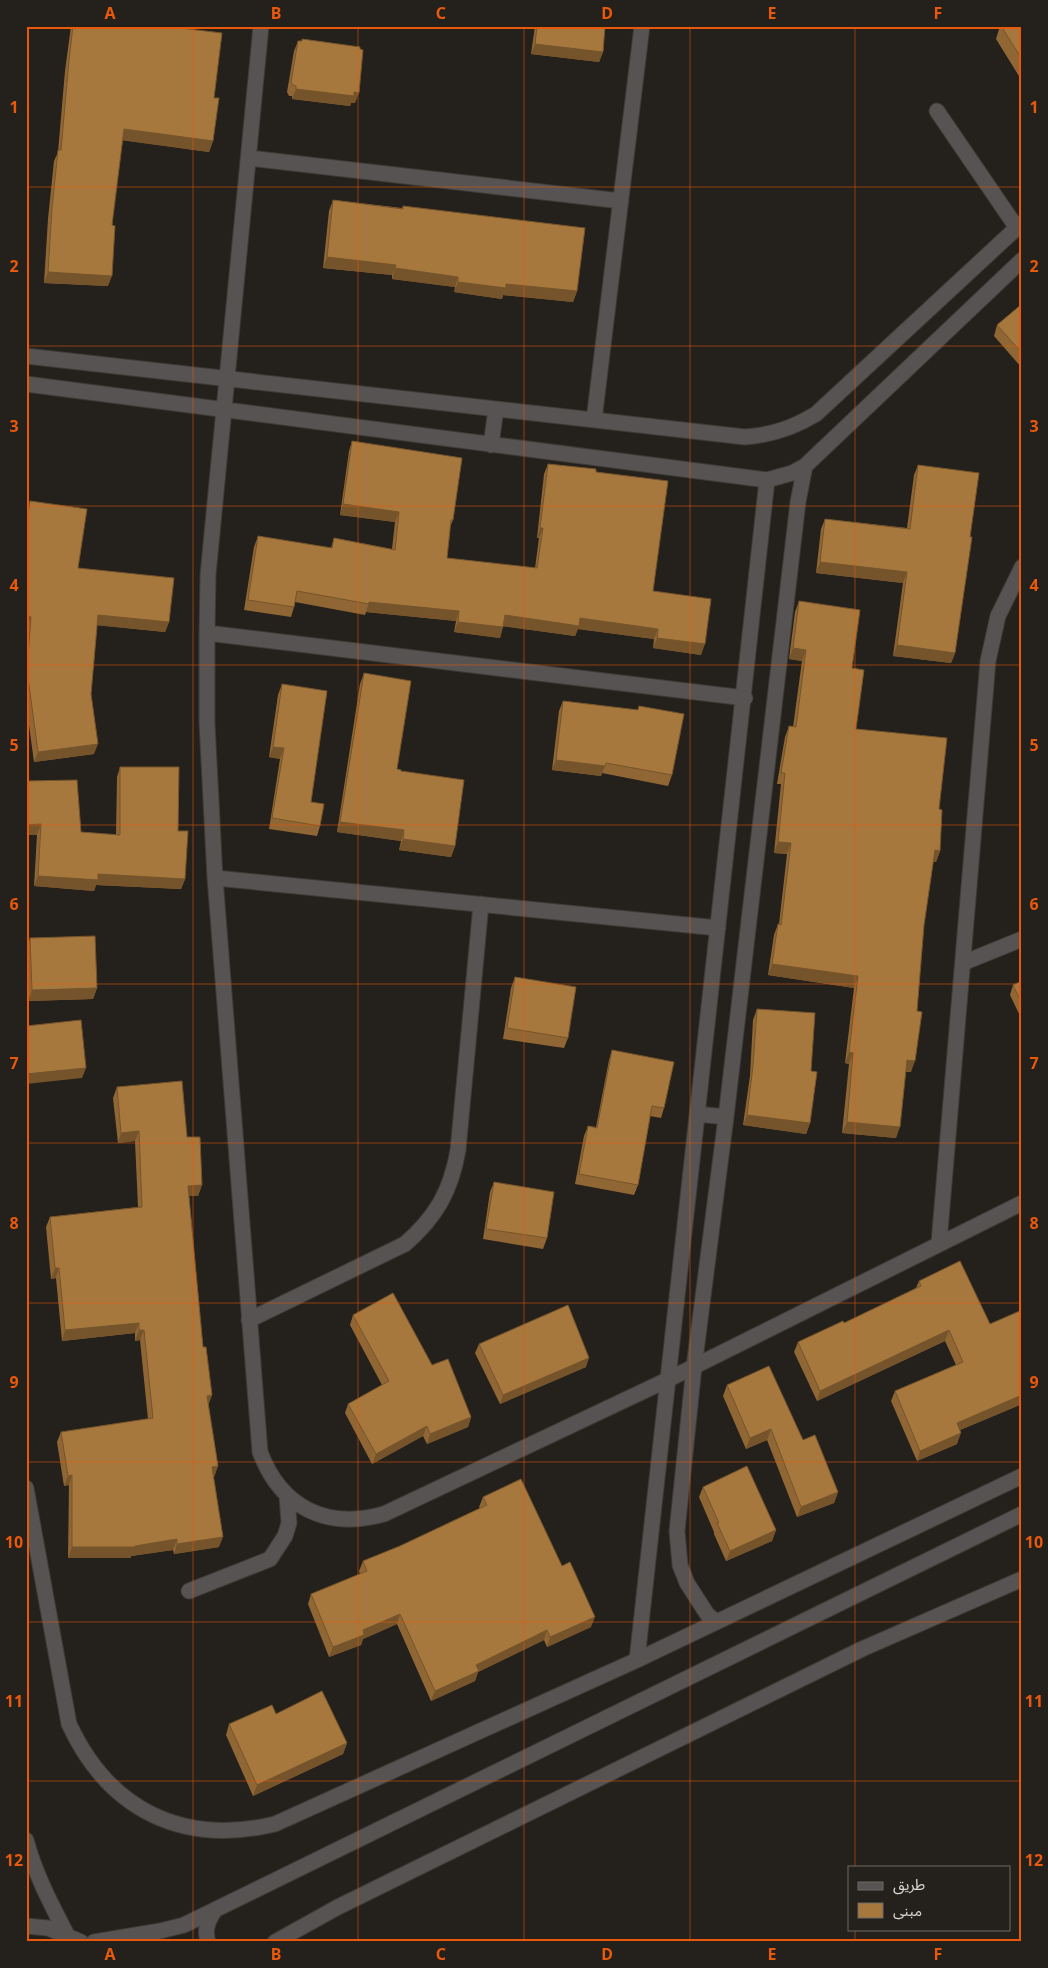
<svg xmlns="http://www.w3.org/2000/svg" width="1048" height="1968" font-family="'Noto Sans','Noto Sans Arabic',sans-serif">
  <rect width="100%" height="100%" fill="#24201c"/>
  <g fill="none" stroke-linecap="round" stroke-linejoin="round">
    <g stroke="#3e3a36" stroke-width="17">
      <path id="minor" d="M261 26 208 575 207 633V723L215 878 260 1452C281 1508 327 1530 384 1514L665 1381 1022 1203
        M937 111 1017 228
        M249 158 621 201
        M26 356 745 437C772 435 793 428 816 414L1022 223
        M26 384 767 480 792 473 805 466 1022 260
        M594 420 642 26
        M491 445 496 409
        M207 633 745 698
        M215 878 718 928
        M963 963 1022 939
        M697 1114 726 1117
        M939 1243 988 661 998 616 1022 567
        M249 1320 405 1244C436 1217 451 1191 458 1150L481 904
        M26 1488 69 1724C109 1810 182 1846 275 1824L637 1660 1022 1476
        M189 1591 270 1559 285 1536 289 1523 287 1496
        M716 1622 707 1614 687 1583 680 1565 677 1531 694 1367 726 1117 798 502 805 466
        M637 1660C677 1266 726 873 767 480
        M26 1840C35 1874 51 1904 67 1935
        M26 1926 48 1928 81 1942
        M94 1942 160 1931 184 1925 1022 1514
        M208 1942C204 1929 208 1921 215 1910
        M275 1942 338 1907 862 1649 1022 1579"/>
    </g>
    <use href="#minor" stroke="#575353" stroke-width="15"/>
  </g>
  <path fill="#906734" d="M71 26H164L214 98 213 141 209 152 122 140 112 225 108 286 44 283 48 219 54 161 58 152 65 71Z
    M535 26H605L603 52 599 62 531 54Z
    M1000 26H1022V81L996 39Z
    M298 41 355 103H351L350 106 292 99V96H289L287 92 294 51Z
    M333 200 402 208 403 206 577 291 573 302 503 295 502 299 454 292 455 287 392 279V275L323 268 329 211Z
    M1022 304V368L994 336 997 325Z
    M352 441 453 520 450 527 447 558 535 568 539 538H537L544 474 548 464 596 472 653 591 701 655 653 648 654 639 578 629 575 636 503 626 500 638 454 632 456 621 366 612 365 615 295 602 294 607 291 617 244 610 254 547 258 536 331 548 334 538 392 549 395 522 340 515 349 451Z
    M918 465 955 653 951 663 893 656 903 583 816 573 821 529 825 519 907 528 914 475Z
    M30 501 78 568 169 622 165 632 97 625 91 694 94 754 34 762 26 703V640L27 627H26V514Z
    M799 601 852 668 856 729 939 809 940 851 936 862H933L924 925 911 1072H905L896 1138 842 1133 849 1064 845 1063 854 988 768 975 774 935 778 924H779L787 854 774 853 781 784H777L785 737 789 726 793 727 802 661 789 659 795 612Z
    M364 673 397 769 401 771 455 846 451 857 399 850 401 841 337 832 360 684Z
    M282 684 311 802 320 826 317 836 269 829 280 759 269 757 278 695Z
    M563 701 638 710 639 706 672 775 668 786 602 773 601 776 552 770 559 711Z
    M120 767 178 831 185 879 181 889 96 885 94 891 34 886 37 835H26V781L81 832 116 835 117 777Z
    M30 938 97 988 93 999 28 1001 27 949Z
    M515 977 568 1038 564 1048 503 1039 511 988Z
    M1022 981V1020L1010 995 1013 985Z
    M757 1009 810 1123 806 1134 743 1125 750 1076 753 1020Z
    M612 1050 664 1108 661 1118 650 1116 638 1185 634 1195 575 1184 584 1136 588 1126 596 1127 609 1060Z
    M117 1087 187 1137 202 1185 198 1196H189L203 1347 212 1395 208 1404 218 1466 214 1477H213L219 1547 174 1554 173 1550 131 1556V1558H68L69 1485 64 1486 57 1442 61 1432 148 1419 140 1340 135 1341V1333L62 1341 56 1278 51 1279 46 1227 50 1217 138 1207 135 1141 118 1143 113 1098Z
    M494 1182 547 1238 543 1249 483 1239 490 1192Z
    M919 1281 1022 1404 960 1430 957 1444 917 1461 891 1401 895 1391 956 1365 945 1341 817 1401 794 1352 798 1342 844 1323 916 1288Z
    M353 1315 432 1365 471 1417 468 1427 427 1444 423 1436 372 1464 345 1413 348 1404 382 1385 350 1325Z
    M479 1344 586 1367 500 1404 475 1353Z
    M727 1385 803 1440 838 1492 834 1503 797 1517 767 1440 746 1449 723 1396Z
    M703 1487 776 1530 772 1541 726 1561 714 1534V1532L699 1497Z
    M483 1497 562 1566 591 1627 547 1647 544 1640 478 1672 475 1681 431 1701 397 1624 363 1639 361 1645 329 1657 308 1604 311 1594 360 1574 359 1571 363 1561 400 1546 480 1508 479 1507Z
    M229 1724 347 1743 343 1754 253 1796 226 1735Z"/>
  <path fill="#75542b" d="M535 44 603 52 599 62 531 54Z
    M296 89 354 92 359 93 355 103H351L350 106 292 99Z
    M124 129 213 141 209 152 120 140Z
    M327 257 396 265 392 275 323 268Z
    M395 268 458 277 455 287 392 279Z
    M48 272 112 276 108 286 44 283Z
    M458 282 506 284 577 291 573 302 503 295 502 299 454 292Z
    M343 504 399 512 395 522 340 515Z
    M540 528H543L539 538H537Z
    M820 562 907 572 903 583 816 573Z
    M369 602 459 611 456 621 366 612Z
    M98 615 169 622 165 632 94 625Z
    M505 615 580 618 658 629 654 639 578 629 575 636 501 626Z
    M26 616 31 617 27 627H26Z
    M458 622 503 627 500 638 454 632Z
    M657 638 705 644 701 655 653 648Z
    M897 645 955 653 951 663 893 656Z
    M793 648 806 650 802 661 789 659Z
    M98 744 94 754 34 762 38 752Z
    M273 747 284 748 280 759 269 757Z
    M556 760 605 766 601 776 552 770Z
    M340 822 404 830 401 841 337 832Z
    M41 824 37 835H26V825Z
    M403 839 455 846 451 857 399 850Z
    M778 842 791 843 787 854 774 853Z
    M935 850 940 851 936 862H931Z
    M98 874 185 879 181 889 96 885 94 891 34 886 38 876Z
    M772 964 858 976 854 988 768 975Z
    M97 988 93 999 28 1001 32 990Z
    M849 1052 853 1053 849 1064 845 1063Z
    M907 1060 915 1061 911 1072 903 1071Z
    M86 1068 82 1078 26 1084V1074Z
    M747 1115 810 1123 806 1134 743 1125Z
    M847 1122 900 1127 896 1138 842 1133Z
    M139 1131 135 1141 118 1143 121 1133Z
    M202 1185 198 1196H184L188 1186Z
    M55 1268H59L56 1278 51 1279Z
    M139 1323 135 1333 62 1341 65 1330Z
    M139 1330H144L140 1340 135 1341Z
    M949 1330 945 1341 817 1401 820 1391Z
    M589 1358 586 1367 500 1404 503 1395Z
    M212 1395 208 1406 207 1396Z
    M1022 1395V1404L953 1433 957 1423Z
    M471 1417 468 1427 427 1444 430 1434Z
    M427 1426 423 1436 372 1464 376 1454Z
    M771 1429 767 1440 746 1449 750 1438Z
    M961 1433 957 1444 917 1461 920 1451Z
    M218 1466 214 1477 208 1478 212 1467Z
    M72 1475 69 1485 64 1486 68 1476Z
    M838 1492 834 1503 797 1517 801 1507Z
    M776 1530 772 1541 726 1561 730 1551Z
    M223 1537 219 1547 174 1554 177 1544Z
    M177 1539 173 1550 131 1556V1558H68L72 1547 135 1546Z
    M400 1614 397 1624 363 1639 361 1645 329 1657 333 1647 363 1630Z
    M595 1617 591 1627 547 1647 550 1637Z
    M547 1630 544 1640 478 1672 475 1681 431 1701 435 1691 476 1665Z
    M347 1743 343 1754 253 1796 257 1785Z"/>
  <path fill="#a7783d" stroke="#75542b" d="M73 26H164L222 33 214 98H219L213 141 124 129 112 225 115 226 112 276 48 272 52 208 58 150H61L69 60Z
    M537 26H605L603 52 535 44Z
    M1001 26H1022V59Z
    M302 39 360 47V49L363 50 359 93 354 92V96L296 89V86L293 85 291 82 298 41H302Z
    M333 200 403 209V206L585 228 577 291 506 284V288L458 282V277L395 268 396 265 327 257Z
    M1022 304V353L997 325Z
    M352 441 462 458 453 520H451L447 558 537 568 543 528H540L548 464 596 469V472L668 481 653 591 711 599 705 644 657 638 658 629 580 618 579 626 505 615 503 627 458 622 459 611 369 602V604L297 591 294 607 248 600 258 536 332 548 334 538 395 550 399 512 343 504Z
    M918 465 979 473 970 537H972L955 653 897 645 907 572 820 562 825 519 910 529Z
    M30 501 87 509 78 568 174 578 169 622 98 615 91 694 98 744 38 752 27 670 31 617 26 616V529Z
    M799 601 860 610 852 668 864 670 856 729 947 738 939 809 942 810 940 851 935 850 924 925 917 1011 922 1012 915 1061 907 1060 900 1127 847 1122 853 1053 849 1052 858 976 772 964 778 924 781 925 791 843 778 842 785 773H781L789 726 796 727 806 650 793 648Z
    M364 673 411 681 397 769 401 770V771L464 780 455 846 403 839 404 830 340 822Z
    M282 684 327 691 311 802 324 804 320 826 272 818 284 748 273 747Z
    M563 701 638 710 639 706 684 714 672 775 606 763 605 766 556 760Z
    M120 767H179L178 831H188L185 879 98 874V880L38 876 41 824 26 825V781L77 780 81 832 120 835Z
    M95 936 97 988 32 990 30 938Z
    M515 977 576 987 568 1038 507 1028Z
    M1022 981V1003L1013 985Z
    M757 1009 815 1013 811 1071 817 1072 810 1123 747 1115 753 1066Z
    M81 1020 86 1068 26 1074V1026Z
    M612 1050 674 1062 664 1108 652 1106 638 1185 579 1174 588 1126 597 1128Z
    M182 1081 187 1137H200L202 1185 188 1186 203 1347H206L212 1395 207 1396 218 1466 212 1467 223 1537 177 1544V1539L135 1546V1547H72V1475L68 1476 61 1432 153 1418 144 1330H139V1323L65 1330 59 1268H55L50 1217 142 1207 139 1131 121 1133 117 1087Z
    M494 1182 554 1192 547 1238 486 1229Z
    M960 1261 990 1324 1022 1310V1395L957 1423 961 1433 920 1451 895 1391 963 1362 949 1330 820 1391 798 1342 843 1321 844 1323 921 1286 919 1281Z
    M393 1293 432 1365 448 1359 471 1417 430 1434 427 1426 376 1454 348 1404 389 1381 353 1315Z
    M568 1305 589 1358 503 1395 479 1344Z
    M769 1366 803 1440 815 1435 838 1492 801 1507 771 1429 750 1438 727 1385Z
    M747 1466 776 1530 730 1551 717 1523H719L703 1487Z
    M521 1479 562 1566 570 1562 595 1617 550 1637 547 1630 476 1665 479 1671 435 1691 400 1614 363 1630 364 1635 333 1647 311 1594 367 1571 363 1561 400 1546 487 1505 483 1497Z
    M322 1691 347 1743 257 1785 229 1724 272 1705 276 1714Z"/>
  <path fill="none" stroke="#e8590c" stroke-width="1" stroke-opacity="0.55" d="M193 26V1942M358 26V1942M524 26V1942M690 26V1942M855 26V1867M26 187H1022M26 346H1022M26 506H1022M26 665H1022M26 825H1022M26 984H1022M26 1143H1022M26 1303H1022M26 1462H1022M26 1622H1022M26 1781H1022M855 1929V1942"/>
  <rect width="1048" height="1968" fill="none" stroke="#24201c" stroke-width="55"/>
  <rect x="848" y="1866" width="162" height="65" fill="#24201c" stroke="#6d6a66"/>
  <rect x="858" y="1882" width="25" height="8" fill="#575353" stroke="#6d6a66"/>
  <text x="893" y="1890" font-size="15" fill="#dbd8d5">طريق</text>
  <rect x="858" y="1903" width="25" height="15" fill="#a7783d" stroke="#6d6a66"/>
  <text x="893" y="1916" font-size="15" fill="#dbd8d5">مبنى</text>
  <rect x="28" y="28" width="992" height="1912" fill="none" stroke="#e8590c" stroke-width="2"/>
  <g font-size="16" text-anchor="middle" font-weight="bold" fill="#e8590c">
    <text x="110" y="19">A</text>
    <text x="276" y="19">B</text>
    <text x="441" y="19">C</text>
    <text x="607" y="19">D</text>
    <text x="772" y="19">E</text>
    <text x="938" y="19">F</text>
    <text x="14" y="113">1</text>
    <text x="1034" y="113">1</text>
    <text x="14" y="272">2</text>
    <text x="1034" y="272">2</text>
    <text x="14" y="432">3</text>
    <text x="1034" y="432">3</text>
    <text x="14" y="591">4</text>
    <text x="1034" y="591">4</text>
    <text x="14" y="751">5</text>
    <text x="1034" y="751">5</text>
    <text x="14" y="910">6</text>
    <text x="1034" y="910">6</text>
    <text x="14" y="1069">7</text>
    <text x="1034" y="1069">7</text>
    <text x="14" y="1229">8</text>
    <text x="1034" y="1229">8</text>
    <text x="14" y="1388">9</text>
    <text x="1034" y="1388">9</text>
    <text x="14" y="1548">10</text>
    <text x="1034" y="1548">10</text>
    <text x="14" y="1707">11</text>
    <text x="1034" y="1707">11</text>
    <text x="14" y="1866">12</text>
    <text x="1034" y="1866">12</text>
    <text x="110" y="1960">A</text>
    <text x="276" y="1960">B</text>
    <text x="441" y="1960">C</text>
    <text x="607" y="1960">D</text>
    <text x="772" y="1960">E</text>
    <text x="938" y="1960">F</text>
  </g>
</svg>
